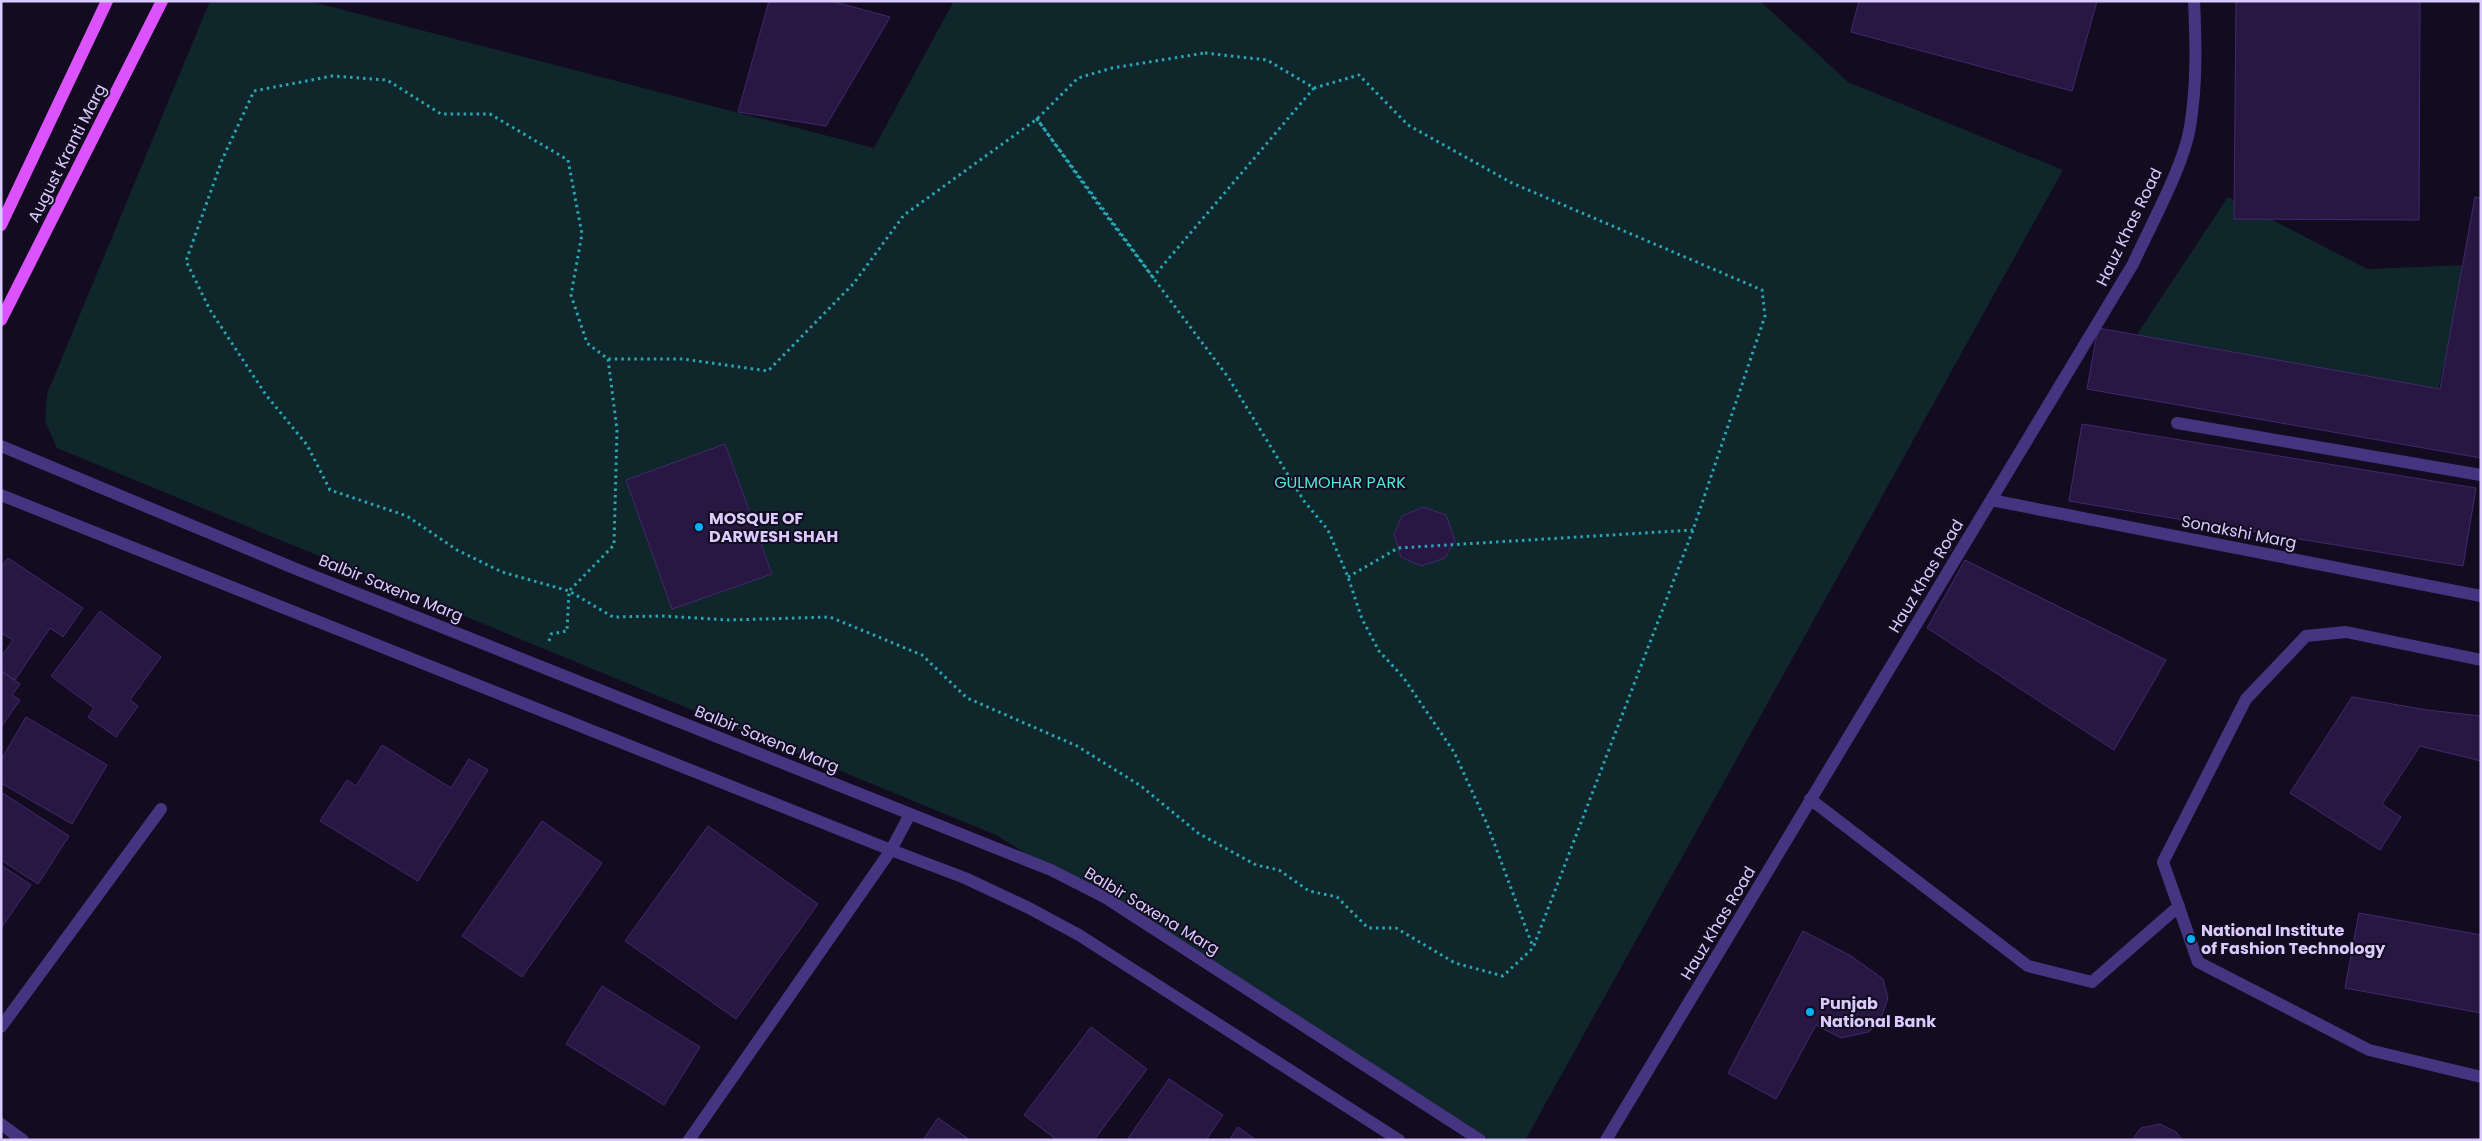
<svg xmlns="http://www.w3.org/2000/svg" width="2482" height="1141" font-family="Poppins,sans-serif">
  <rect width="100%" height="100%" fill="#130c20"/>
  <path fill="#0f272a" d="M210 1H309L874 148 954 1H1760L1848 82 2063 170 1527 1137 1521 1140H1491L996 835 57 448 45 421 47 394Z
    M2228 197 2367 269 2467 265 2437 394 2132 342Z"/>
  <path fill="#271742" stroke="#43286f" d="M769 1H831L890 17 826 126 738 112Z
    M1859 1H2097L2072 91 1851 32Z
    M2236 1H2420L2419 220 2234 219Z
    M2475 197 2481 198V458L2087 389 2098 328 2440 389Z
    M2082 424 2476 488 2463 566 2069 501Z
    M725 444 772 574 672 609 626 480Z
    M1423 507 1446 515 1455 541 1445 558 1421 566 1401 557 1394 534 1402 516Z
    M8 558 83 608 63 637 50 628 15 680 1 671V657L13 640 1 633V567Z
    M1965 560 2166 660 2114 750 1927 628Z
    M100 611 161 657 130 700 138 706 116 737 88 717 94 708 51 676Z
    M1 671 20 684 12 695 20 700 1 727Z
    M2352 697 2427 710 2481 716V761L2420 746 2382 804 2401 817 2380 850 2290 793Z
    M26 717 107 765 72 824 1 783V760Z
    M382 745 451 788 469 759 488 770 418 881 320 821 347 780 356 786Z
    M1 792 69 836 38 884 1 860Z
    M542 821 602 863 522 977 462 936Z
    M708 826 818 904 736 1019 625 941Z
    M1 865 31 885 1 928Z
    M2359 913 2481 935V1013L2345 988Z
    M1803 931 1851 956 1883 979 1888 998 1879 1024 1868 1032 1841 1038 1816 1025 1776 1099 1728 1073Z
    M602 986 700 1047 664 1105 566 1044Z
    M1091 1027 1147 1069 1094 1140H1057L1024 1115Z
    M1169 1079 1223 1115 1206 1140H1127Z
    M938 1118 970 1140H923Z
    M2160 1124 2176 1132 2182 1140H2132L2141 1128Z
    M1238 1127 1256 1140H1229Z"/>
  <g fill="none" stroke-linecap="round" stroke-linejoin="round">
    <path stroke="#29a5b5" stroke-width="3" stroke-dasharray="2.5 4" stroke-linecap="butt" d="M1205 53 1267 60 1314 88 1359 75 1408 125 1512 183 1762 290 1765 316 1693 530 1533 948 1503 976 1455 963 1396 928H1368L1337 897 1309 891 1279 870 1256 865 1198 833 1141 786 1077 746 967 698 922 655 830 617 729 620 663 616 613 617 569 591 502 572 457 550 407 516 330 490 307 445 266 395 210 310 186 261 222 160 254 91 332 76 387 80 441 114H490L568 160 582 234 571 295 587 343 608 359H683L768 371 854 283 904 215 1037 119 1078 78 1112 68Z
      M1314 88 1153 277 1037 119 1102 210 1228 377 1304 501 1328 530 1348 577 1362 619 1379 651 1403 677 1454 752 1487 824 1533 947
      M1348 577 1398 548 1693 530
      M549 641 551 634 567 631 569 591 614 545 617 430 608 359"/>
    <path stroke="#453581" stroke-width="12" d="M2177 423 2481 475
      M1 446 296 569 1051 870 1106 898 1480 1140
      M1 495 891 850 965 878 1027 907 1079 935 1399 1140
      M1991 500 2481 596
      M2481 660 2346 632 2306 636 2246 699 2163 862 2198 962 2369 1050 2481 1077
      M1810 799 2028 966 2092 982 2179 906
      M1 1027 161 809
      M1 1124 23 1140
      M689 1140 891 850 910 814
      M1606 1140 2133 264C2151 224 2183 168 2190 127 2197 85 2196 43 2194 1"/>
    <path stroke="#dd52ff" stroke-width="12" d="M1 225 107 1
      M1 320 162 1"/>
  </g>
  <g fill="#00b3f6" stroke="#130c20" stroke-width="2">
    <circle cx="699" cy="527" r="5"/>
    <circle cx="2191" cy="939" r="5"/>
    <circle cx="1810" cy="1012" r="5"/>
  </g>
  <g text-anchor="middle" dominant-baseline="central" stroke-width="4" stroke-linejoin="round" paint-order="stroke">
    <g font-size="16" fill="#dacbff" stroke="#130c20">
      <text transform="translate(67 153) rotate(-63)">August Kranti Marg</text>
      <text transform="translate(2129 227) rotate(-64)">Hauz Khas Road</text>
      <text transform="translate(2239 532) rotate(11)">Sonakshi Marg</text>
      <text transform="translate(1926 576) rotate(-59)">Hauz Khas Road</text>
      <text transform="translate(391 588) rotate(22)">Balbir Saxena Marg</text>
      <text transform="translate(767 739) rotate(22)">Balbir Saxena Marg</text>
      <text transform="translate(1152 911) rotate(31)">Balbir Saxena Marg</text>
      <text transform="translate(1718 923) rotate(-59)">Hauz Khas Road</text>
    </g>
    <g font-size="16" fill="#53e3d8" stroke="#130c20">
      <text x="1340" y="482">GULMOHAR PARK</text>
    </g>
    <g font-size="16" font-weight="bold" fill="#dacbff" stroke="#130c20" text-anchor="start">
      <text x="709" y="518">MOSQUE OF<tspan x="709" dy="18">DARWESH SHAH</tspan></text>
      <text x="2201" y="930">National Institute<tspan x="2201" dy="18">of Fashion Technology</tspan></text>
      <text x="1820" y="1003">Punjab<tspan x="1820" dy="18">National Bank</tspan></text>
    </g>
  </g>
  <rect width="2482" height="1141" fill="none" stroke="#dacbff" stroke-width="5"/>
</svg>
